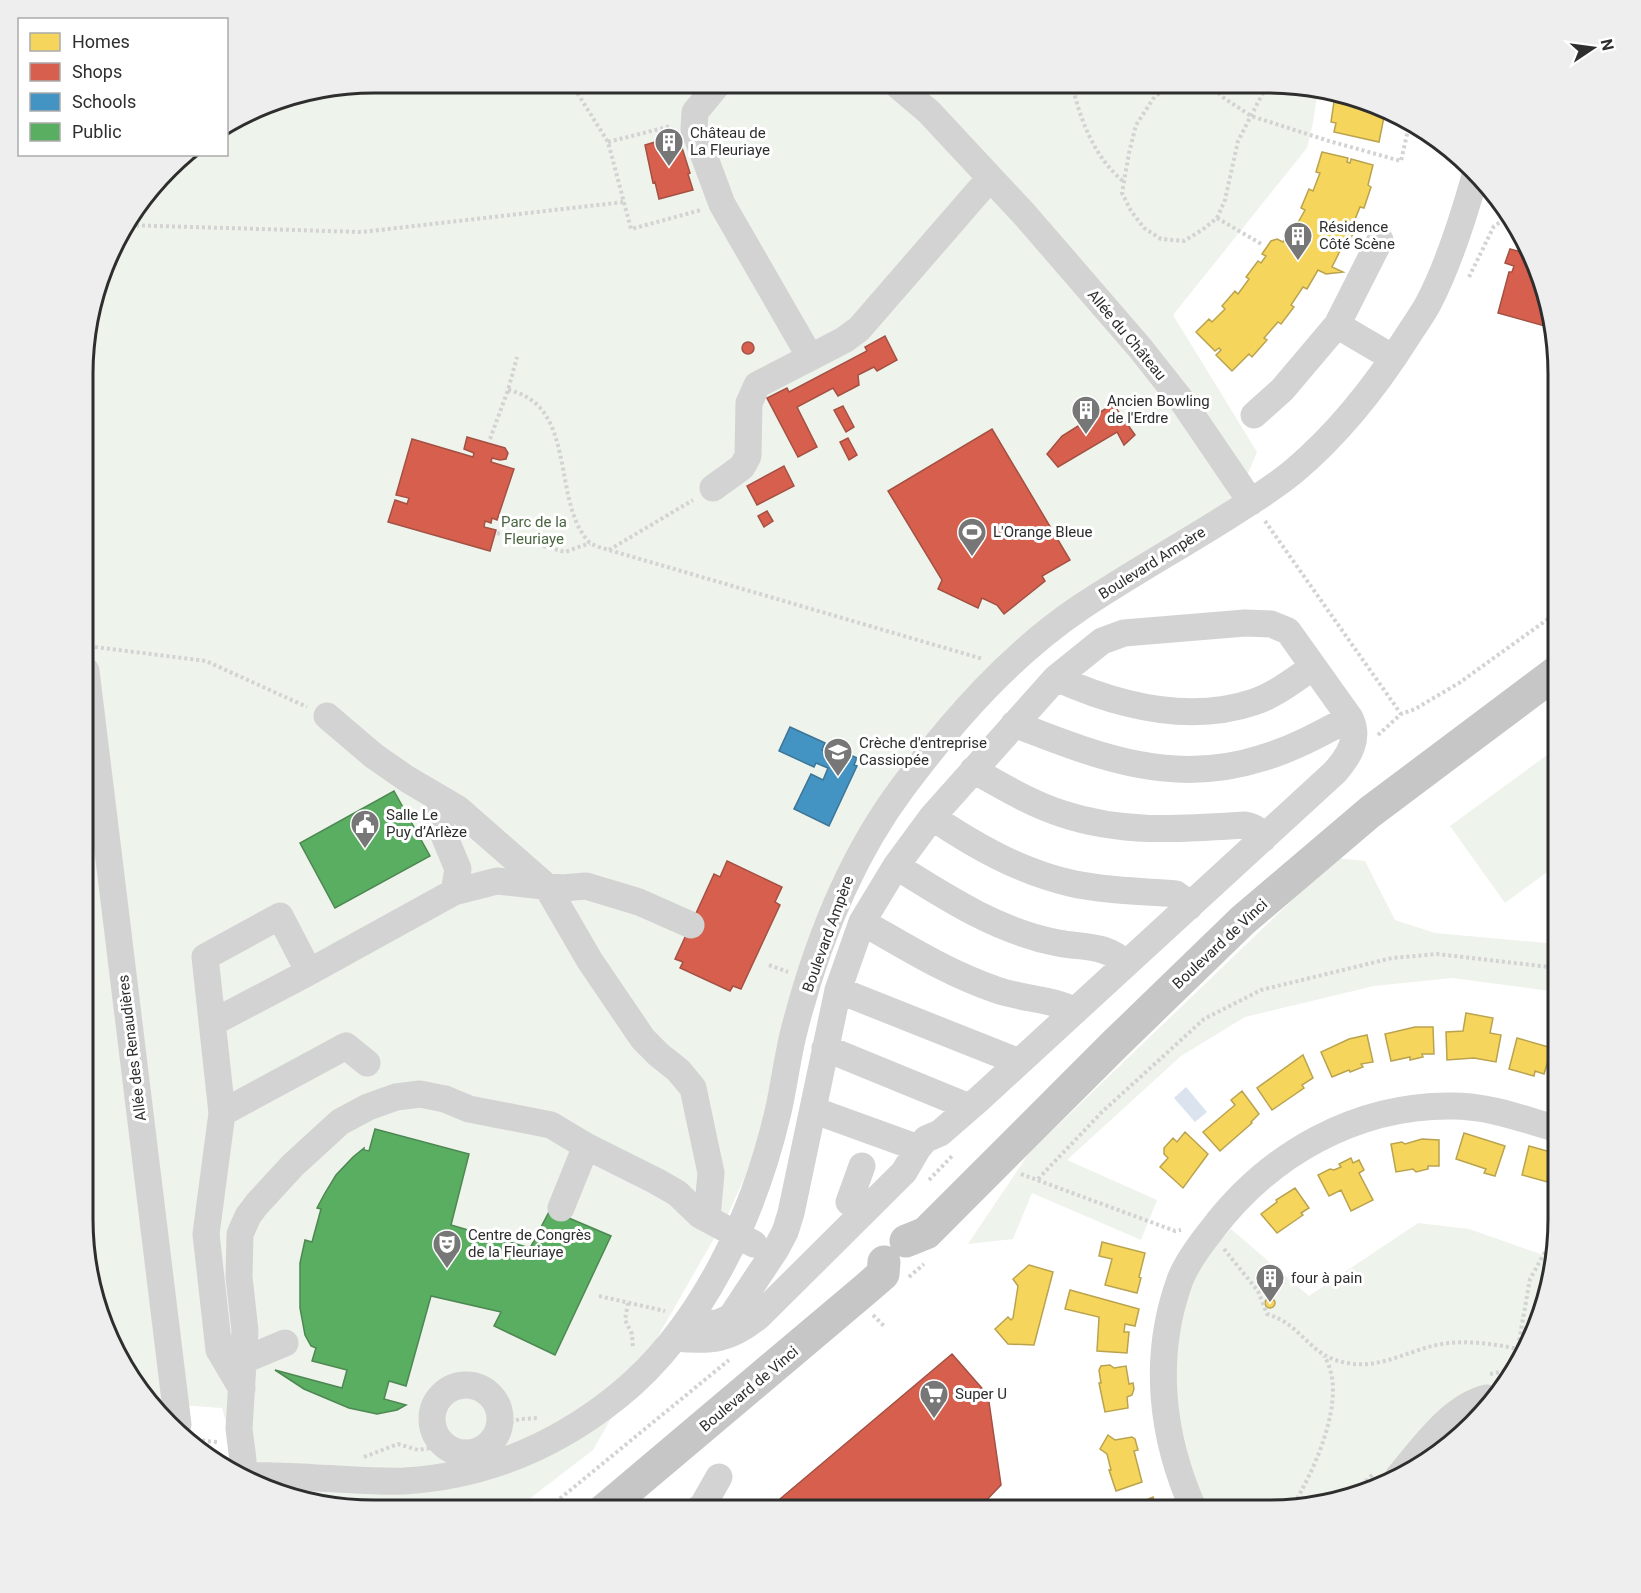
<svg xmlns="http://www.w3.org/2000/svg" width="1641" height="1593" font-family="Roboto,sans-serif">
  <rect width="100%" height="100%" fill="#fff"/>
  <path fill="#eef3ec" d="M374 83 1304 85 1318 89 1313 123 1307 148 1173 315 1257 452 1237 500 960 702 836 876 758 1148 728 1214 593 1450 515 1510H356L245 1480 242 1478 222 1408 151 1403 143 1397 105 1330 83 1237 88 318 121 229 182 155 226 154 227 129 280 98Z
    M1558 747V864L1505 903 1450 826Z
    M1336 858 1365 861 1395 920 1435 933 1558 944V992L1452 978 1374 986 1245 1017 1181 1056 1067 1160 1157 1200 1141 1240 1032 1193 1013 1239 968 1244 1029 1153Z
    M1418 1223 1469 1229 1552 1258 1528 1348 1445 1450 1378 1488 1285 1510H1208L1185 1463 1168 1369 1191 1272 1231 1229 1309 1296Z"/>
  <path fill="#dbe3ef" d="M1186 1087 1207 1112 1195 1122 1174 1098Z"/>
  <path fill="#f6d55c" stroke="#baa34e" stroke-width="1.5" d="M1340 97 1385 112 1379 142 1334 132 1336 123 1331 122 1334 102 1339 103Z
    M1322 152 1348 158 1347 162 1350 163 1351 159 1373 165 1368 185 1371 187 1364 208 1360 207 1352 227 1355 229 1350 240 1346 249 1342 247 1332 267 1343 272 1326 274 1318 270 1307 289 1303 287 1291 305 1294 307 1281 324 1278 322 1264 338 1267 340 1259 349 1252 357 1249 354 1232 371 1216 355 1221 350 1219 348 1215 351 1196 332 1209 319 1212 322 1225 309 1222 306 1235 291 1238 294 1249 279 1246 277 1258 261 1261 263 1266 256 1262 254 1271 241 1277 239 1283 242 1293 225 1296 226 1305 210 1301 208 1309 189 1313 191 1320 173 1316 172Z
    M1466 1013 1493 1018 1490 1033 1501 1035 1496 1062 1474 1058 1447 1060 1446 1032 1463 1031Z
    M1415 1027H1433L1434 1054H1422L1423 1057 1410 1060V1057L1391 1061 1385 1034Z
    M1367 1035 1373 1062 1361 1064 1363 1067 1350 1072 1349 1070 1332 1077 1321 1052 1349 1039Z
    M1517 1038 1552 1048 1544 1074 1535 1071 1534 1076 1509 1069Z
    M1303 1055 1313 1078 1302 1085 1304 1088 1272 1110 1257 1088Z
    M1242 1091 1259 1114 1251 1122 1252 1123 1220 1151 1203 1132 1235 1105 1231 1100Z
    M1185 1132 1208 1154 1183 1188 1160 1167 1168 1158 1164 1154V1148L1173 1138 1177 1142Z
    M1464 1133 1505 1146 1495 1176 1484 1173 1486 1169 1456 1159Z
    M1422 1139 1439 1140V1166H1428V1169L1416 1172 1413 1169 1396 1172 1391 1144 1402 1142 1405 1144Z
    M1529 1146 1558 1154V1189L1554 1188 1555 1184 1522 1175Z
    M1351 1158 1353 1163 1359 1160 1364 1170 1359 1173 1373 1200 1351 1211 1341 1190 1329 1196 1318 1175 1330 1169 1334 1170 1341 1167 1339 1164Z
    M1295 1188 1309 1208 1301 1213 1303 1215 1277 1233 1261 1214 1277 1202 1276 1200Z
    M1102 1242 1145 1253 1139 1277 1141 1278 1137 1293 1105 1285 1112 1259 1099 1256Z
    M1029 1265 1053 1272 1034 1345 1008 1344 995 1329 1008 1317 1011 1320 1013 1318 1018 1286 1013 1279Z
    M1070 1290 1139 1309 1135 1326 1125 1324 1124 1332H1129L1127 1353 1097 1351 1099 1317 1065 1309Z
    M1265 1303a5 5 0 1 1 10 0a5 5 0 1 1-10 0Z
    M1110 1365 1114 1368 1126 1366 1129 1384 1133 1383 1134 1389 1132 1395 1127 1397 1128 1408 1105 1412 1099 1383H1101L1099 1370 1101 1366Z
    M1108 1435 1115 1440 1132 1437 1135 1439 1138 1450 1134 1451 1142 1482 1116 1491 1109 1470H1111L1107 1454 1100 1449Z
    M1153 1497 1157 1510H1125L1126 1506 1134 1503 1137 1504Z"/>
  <path fill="#d6604d" stroke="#a45144" stroke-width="1.5" d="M678 135 690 173 688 174 693 190 659 199 655 182 653 183 645 145Z
    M1510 249 1529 254 1543 280 1552 328 1498 313 1509 272H1512L1514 266 1505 263Z
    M885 336 897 360 877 371 874 367 858 375 859 385 838 396 833 388 797 407 817 447 798 457 767 398 787 388 789 392 867 351 865 347Z
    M742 348a6 6 0 1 1 12 0a6 6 0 1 1-12 0Z
    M1113 404 1135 435 1124 445 1117 432 1058 467 1047 454 1062 436Z
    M843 406 854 427 846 432 834 410Z
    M992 429 1070 560 1042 576 1045 581 1004 614 997 605 982 598 978 608 938 589 942 580 888 491Z
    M467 437 505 448 508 453 506 459 500 460 492 458 491 462 514 469 497 520 492 518 491 523 485 521 484 527 496 530 490 551 388 522 395 500 407 504 409 498 396 495 412 439 473 457 474 453 464 449Z
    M848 438 857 455 849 460 840 442Z
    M784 466 794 486 757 505 747 486Z
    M767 511 773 521 764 527 758 516Z
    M727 861 782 887 775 902 780 905 741 989 733 986 730 991 680 968 683 962 675 959 714 874 720 877Z
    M952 1354 988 1395 1001 1485 977 1510H767Z"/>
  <path fill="#4393c3" stroke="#3d7596" stroke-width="1.5" d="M790 727 825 743 822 750 836 756 839 750 857 758 854 765 857 766 829 826 794 809 811 774 823 780 828 768 816 763 814 767 779 751Z"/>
  <path fill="#5aae61" stroke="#4d8852" stroke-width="1.5" d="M394 791 430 856 335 908 300 843Z
    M375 1129 469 1154 451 1225 530 1248 550 1210 611 1236 555 1355 494 1326 501 1312 431 1296 406 1386 389 1381 384 1399 406 1405 397 1410 377 1414 349 1408 304 1389 275 1370 342 1388 347 1370 312 1361 316 1348 311 1346 305 1335 300 1308V1263L305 1240 312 1242 321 1209 317 1208 325 1193 336 1175 353 1157 364 1148V1150L369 1151Z"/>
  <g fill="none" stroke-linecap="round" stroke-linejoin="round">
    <path stroke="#d3d3d3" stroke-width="4" stroke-dasharray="3 3" stroke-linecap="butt" d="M571 83 608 142 631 229 701 210
      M1072 84C1080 120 1095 158 1123 181
      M1175 85 1155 96 1136 125 1129 153 1122 193 1131 211 1144 228 1161 239 1184 241 1202 230 1217 218 1225 200 1238 141 1267 85
      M1209 85 1224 98 1251 116 1329 141 1401 161 1410 121
      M608 142 671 126
      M1217 218 1263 245
      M124 225 362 232 624 202
      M1469 277 1494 226 1509 217
      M508 390C578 405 551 499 588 541 593 546 602 548 609 550L983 659
      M490 439 508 390 517 357
      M1265 521 1401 714
      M497 533 565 552 590 543
      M609 550 693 500
      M95 647 206 661 307 707
      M1378 735 1401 714 1415 709 1459 683 1558 612
      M769 965 788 972
      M1021 1174 1175 1231 1181 1230
      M1038 1179 1102 1112 1204 1019 1261 990 1392 958 1437 954 1558 968
      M929 1180 953 1155
      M1224 1249 1258 1291 1267 1314C1304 1325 1307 1356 1347 1363 1377 1369 1405 1353 1432 1346 1461 1339 1490 1343 1518 1349
      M909 1277 924 1264
      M599 1296 665 1311
      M628 1303 625 1320 632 1334 633 1349
      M873 1315 885 1327
      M1515 1364 1530 1279 1558 1229
      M1490 1374 1510 1370
      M499 1426 520 1419 539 1418
      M196 1440 217 1442
      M364 1457 398 1444 418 1450 444 1446
      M1353 1494 1374 1473
      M1291 1509C1313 1473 1350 1396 1324 1356
      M546 1510 729 1360"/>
    <path stroke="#d3d3d3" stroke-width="27" d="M719 83 695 112 694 129 722 204 810 357
      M896 84 929 112 1025 215 1140 348 1185 405 1251 502
      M1337 325 1393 358
      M1254 415 1282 390 1337 325 1380 240
      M713 488 742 467 748 456 749 403 757 385 844 340 859 329 990 178
      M86 671 178 1425
      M1056 678C1116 705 1189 724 1254 702 1275 695 1294 680 1313 667
      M327 716 374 756 407 779 458 809 547 887 590 961 643 1039 659 1055 678 1070 693 1088 711 1173 707 1218
      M1014 724C1097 756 1172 787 1262 758 1293 749 1322 733 1350 718
      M973 770C1002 786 1031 804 1063 814 1123 834 1183 829 1245 825 1255 827 1259 830 1263 839
      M436 816 458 869 454 892
      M932 817C975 846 1019 871 1070 883 1104 891 1141 891 1176 894L1184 900 1189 907
      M896 866C947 898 997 931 1058 943 1084 948 1106 944 1126 964
      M862 922C905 946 947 973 994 989 1020 999 1051 998 1075 1011
      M838 990 1019 1062
      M212 1023 309 972
      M825 1048 969 1107
      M813 1110 918 1148
      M222 1113 205 957 280 916 309 972 454 892 497 881 562 888 586 886 639 902 691 925
      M862 1166 849 1202 866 1208
      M561 1208 586 1146
      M676 1338C712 1342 731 1339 759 1316L904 1172 918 1148 926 1139 940 1133 978 1100 1335 772C1349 756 1360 739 1350 718L1288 631 1271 624 1245 623 1124 633 1102 641 1056 678 932 817 896 866 862 922 838 990 791 1213 785 1232 776 1249 731 1317 718 1323 703 1324 690 1320
      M244 1360 285 1343
      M432 1419a34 34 0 1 1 68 0a34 34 0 1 1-68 0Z
      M242 1389 219 1350 206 1234 222 1113 346 1046 367 1063
      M239 1475C265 1476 291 1476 317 1478 346 1479 375 1482 405 1481 486 1476 556 1446 618 1396 702 1328 754 1215 778 1112 784 1086 787 1060 793 1035 815 947 849 859 903 787 953 720 1011 654 1081 607 1129 575 1181 546 1230 515 1252 501 1275 487 1294 471 1339 433 1376 386 1407 337 1414 326 1422 315 1428 304 1449 264 1463 219 1475 176
      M1398 1477C1421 1450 1451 1406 1487 1398
      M242 1478 243 1460 239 1429 245 1331 239 1277 240 1234 248 1216 257 1204 293 1165 340 1122 368 1107 396 1097 420 1094 445 1099 469 1109 551 1125 586 1146 656 1181 677 1193 700 1215 754 1244
      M697 1510 703 1505 719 1477
      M1194 1510C1161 1437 1152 1357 1180 1280 1187 1262 1199 1246 1211 1231 1268 1155 1355 1105 1452 1106 1490 1106 1522 1119 1558 1129"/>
    <path stroke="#c6c6c6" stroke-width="33" d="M906 1241 926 1233 1114 1045 1243 920 1370 812 1558 671
      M604 1510 867 1288 883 1274 884 1262"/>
  </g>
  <defs>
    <g id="building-pin" transform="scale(1.5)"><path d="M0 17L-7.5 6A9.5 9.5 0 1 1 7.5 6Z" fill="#777" stroke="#fff"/><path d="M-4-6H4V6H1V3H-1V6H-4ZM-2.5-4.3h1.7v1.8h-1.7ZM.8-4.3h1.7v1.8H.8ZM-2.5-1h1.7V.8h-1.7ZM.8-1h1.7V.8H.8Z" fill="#fff"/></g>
    <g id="stadium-pin" transform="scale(1.5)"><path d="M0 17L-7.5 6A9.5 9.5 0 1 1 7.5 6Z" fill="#777" stroke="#fff"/><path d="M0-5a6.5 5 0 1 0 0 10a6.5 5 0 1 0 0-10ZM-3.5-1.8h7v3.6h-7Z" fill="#fff"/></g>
    <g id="school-pin" transform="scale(1.5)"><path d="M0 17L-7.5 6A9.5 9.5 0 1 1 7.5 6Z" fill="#777" stroke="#fff"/><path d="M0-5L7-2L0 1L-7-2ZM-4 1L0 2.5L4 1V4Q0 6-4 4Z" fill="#fff"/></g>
    <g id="civic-pin" transform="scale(1.5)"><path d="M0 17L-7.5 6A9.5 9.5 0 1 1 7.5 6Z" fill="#777" stroke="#fff"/><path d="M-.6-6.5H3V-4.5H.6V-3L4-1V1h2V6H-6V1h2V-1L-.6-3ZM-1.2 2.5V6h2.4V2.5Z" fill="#fff"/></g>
    <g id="theatre-pin" transform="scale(1.5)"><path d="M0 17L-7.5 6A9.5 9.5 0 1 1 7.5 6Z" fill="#777" stroke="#fff"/><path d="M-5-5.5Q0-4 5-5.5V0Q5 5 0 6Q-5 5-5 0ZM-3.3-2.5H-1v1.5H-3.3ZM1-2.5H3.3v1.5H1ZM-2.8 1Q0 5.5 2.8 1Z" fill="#fff"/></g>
    <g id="supermarket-pin" transform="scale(1.5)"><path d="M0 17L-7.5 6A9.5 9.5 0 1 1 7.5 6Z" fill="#777" stroke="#fff"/><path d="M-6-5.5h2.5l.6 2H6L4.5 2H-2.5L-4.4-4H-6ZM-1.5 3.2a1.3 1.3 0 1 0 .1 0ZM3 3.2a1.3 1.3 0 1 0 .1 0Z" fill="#fff"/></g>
  </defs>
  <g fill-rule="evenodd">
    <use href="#building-pin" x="669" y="142"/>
    <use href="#building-pin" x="1298" y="236"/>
    <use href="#building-pin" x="1086" y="410"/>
    <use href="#stadium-pin" x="972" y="532"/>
    <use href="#school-pin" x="838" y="752"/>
    <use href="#civic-pin" x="365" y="824"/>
    <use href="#theatre-pin" x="447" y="1244"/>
    <use href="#building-pin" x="1270" y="1278"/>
    <use href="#supermarket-pin" x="934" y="1394"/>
  </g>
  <g text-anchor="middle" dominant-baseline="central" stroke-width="6" stroke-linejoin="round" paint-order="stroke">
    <g font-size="15" fill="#2e2e2e" stroke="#fff" text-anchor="start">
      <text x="690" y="133">Château de<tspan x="690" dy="17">La Fleuriaye</tspan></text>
      <text x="1319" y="227">Résidence<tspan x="1319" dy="17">Côté Scène</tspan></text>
      <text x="1107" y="401">Ancien Bowling<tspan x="1107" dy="17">de l'Erdre</tspan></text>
      <text x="993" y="532">L'Orange Bleue</text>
      <text x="859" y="743">Crèche d'entreprise<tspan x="859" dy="17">Cassiopée</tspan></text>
      <text x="386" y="815">Salle Le<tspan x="386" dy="17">Puy d’Arlèze</tspan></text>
      <text x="468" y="1235">Centre de Congrès<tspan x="468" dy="17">de la Fleuriaye</tspan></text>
      <text x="1291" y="1278">four à pain</text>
      <text x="955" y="1394">Super U</text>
    </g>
    <g font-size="15" fill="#2e2e2e" stroke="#fff">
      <text transform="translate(1127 335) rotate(50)">Allée du Château</text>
      <text transform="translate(1152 563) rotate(-32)">Boulevard Ampère</text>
      <text transform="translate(828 934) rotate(-70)">Boulevard Ampère</text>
      <text transform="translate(1220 944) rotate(-43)">Boulevard de Vinci</text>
      <text transform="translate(132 1048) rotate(-97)">Allée des Renaudières</text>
      <text transform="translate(749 1389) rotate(-40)">Boulevard de Vinci</text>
    </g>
    <g font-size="15" fill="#4a6540" stroke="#fff">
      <text x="534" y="522">Parc de la<tspan x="534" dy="17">Fleuriaye</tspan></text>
    </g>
  </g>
  <path d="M0 0H1641V1593H0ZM374 93H1267A281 281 0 0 1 1548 374V1219A281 281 0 0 1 1267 1500H374A281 281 0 0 1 93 1219V374A281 281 0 0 1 374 93Z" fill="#eee" fill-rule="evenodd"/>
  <path fill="none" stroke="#2e2e2e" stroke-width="3" d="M374 93H1267A281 281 0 0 1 1548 374V1219A281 281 0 0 1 1267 1500H374A281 281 0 0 1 93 1219V374A281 281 0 0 1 374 93Z"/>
  <rect x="18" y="18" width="210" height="138" fill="#ffffff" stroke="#ababab" stroke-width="1.5"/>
  <rect x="30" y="33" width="30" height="18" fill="#f6d55c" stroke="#ababab" stroke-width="1.5"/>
  <text x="72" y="48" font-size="18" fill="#2e2e2e">Homes</text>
  <rect x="30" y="63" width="30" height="18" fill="#d6604d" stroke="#ababab" stroke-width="1.5"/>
  <text x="72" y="78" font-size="18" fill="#2e2e2e">Shops</text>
  <rect x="30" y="93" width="30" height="18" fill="#4393c3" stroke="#ababab" stroke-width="1.5"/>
  <text x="72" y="108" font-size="18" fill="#2e2e2e">Schools</text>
  <rect x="30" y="123" width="30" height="18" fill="#5aae61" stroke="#ababab" stroke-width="1.5"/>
  <text x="72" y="138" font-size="18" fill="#2e2e2e">Public</text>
  <g transform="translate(1593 48) rotate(77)" stroke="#ffffff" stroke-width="4.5" paint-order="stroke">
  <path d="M0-4.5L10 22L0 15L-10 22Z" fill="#2e2e2e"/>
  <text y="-9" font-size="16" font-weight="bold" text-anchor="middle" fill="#2e2e2e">N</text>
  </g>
</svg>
